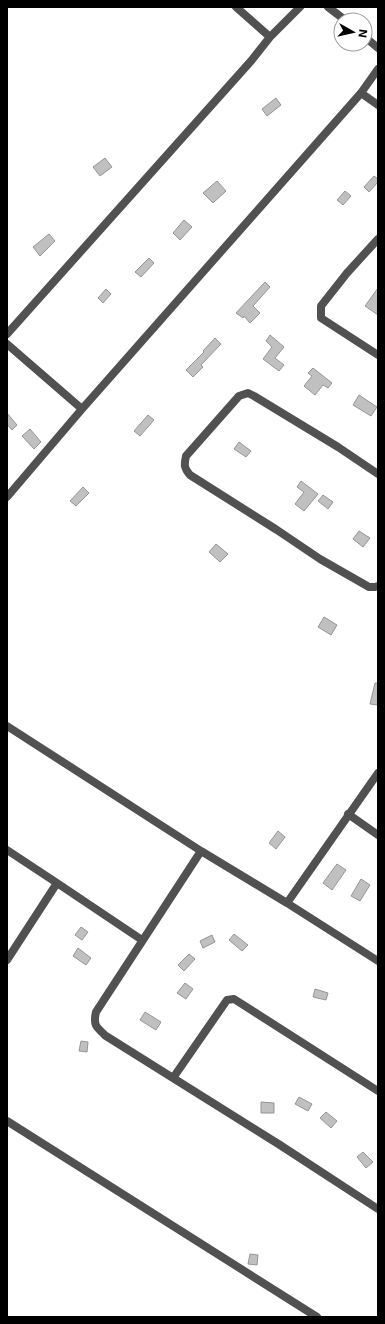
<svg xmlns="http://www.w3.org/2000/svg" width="385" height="1324" font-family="Inter,sans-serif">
  <rect width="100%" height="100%" fill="#fff"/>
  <path fill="#c0c0c0" stroke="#959595" d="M276 98 281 105 267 116 262 109Z
    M105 158 112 167 100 176 93 167Z
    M374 176 378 179V182L369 192 364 187Z
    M217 181 226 191 213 203 203 193Z
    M345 191 351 196 343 205 337 200Z
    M184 220 192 227 180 240 173 233Z
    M49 234 55 241 40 256 33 247Z
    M149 258 154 263 141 277 135 272Z
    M265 282 270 287 253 306 260 313 250 323 244 316 243 318 236 313Z
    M378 288V315L365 306Z
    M106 289 111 294 103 303 98 298Z
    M270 335 284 347 275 358 284 365 279 371 263 359 272 347 266 341Z
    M215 338 221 344 201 365 203 367 193 377 186 370 204 352 203 351Z
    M313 368 332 383 328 388 323 385 315 395 304 386 312 376 308 373Z
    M359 395 377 407 371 416 353 405Z
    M7 413 17 425 12 430 7 424Z
    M148 415 154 420 140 436 134 431Z
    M30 429 41 442 34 449 22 436Z
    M239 442 251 451 246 457 234 449Z
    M301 481 318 494 304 511 295 504 304 492 297 487Z
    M83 487 89 493 76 506 70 501Z
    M323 495 333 502 328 509 318 501Z
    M359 531 370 538 363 547 353 539Z
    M216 544 228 554 220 562 209 552Z
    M324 617 337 625 331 635 318 627Z
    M375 683H378V705L370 704Z
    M278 831 285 837 276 849 269 843Z
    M337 864 346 870 332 890 323 883Z
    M361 879 370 885 360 901 351 896Z
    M81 927 88 932 82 940 75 935Z
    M234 934 248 945 242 951 229 940Z
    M212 935 215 942 203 948 200 941Z
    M78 948 91 958 86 965 73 956Z
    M189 954 195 959 184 971 178 965Z
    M185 983 193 989 186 999 177 993Z
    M315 989 328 993 326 1000 313 997Z
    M145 1012 161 1022 156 1030 140 1020Z
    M81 1041 88 1042 87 1052 79 1051Z
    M299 1097 312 1104 308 1111 295 1104Z
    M261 1102 274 1103V1113H261Z
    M326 1112 337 1121 331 1128 320 1118Z
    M363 1152 373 1162 366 1168 357 1157Z
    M250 1254 258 1255 257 1265 248 1264Z"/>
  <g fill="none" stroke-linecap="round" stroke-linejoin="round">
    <path stroke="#515151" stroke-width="8" d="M236 7 270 37
      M328 7 345 20
      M365 37 378 48
      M361 93 378 105
      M378 239 347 273 321 306V318L378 355
      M7 334 251 61 270 37 300 7
      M7 344 82 409
      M378 474 338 447 254 396 248 393 239 396 186 456C184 465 184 468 190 475L277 530 320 559 369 587H375L378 586
      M7 497 82 409 361 93 378 69
      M7 726 201 851 287 903 378 961
      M348 814 378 835
      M7 850 57 883 142 940
      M201 851 96 1012C93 1025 96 1027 106 1036L280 1145 378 1209
      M287 903 378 773
      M7 960 57 883
      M173 1078 227 1000 234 999 378 1091
      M7 1121 317 1317"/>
  </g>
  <rect width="385" height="1324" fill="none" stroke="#000000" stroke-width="16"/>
  <g transform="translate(353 32) rotate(98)"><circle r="19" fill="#ffffff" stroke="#999999"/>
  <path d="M0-3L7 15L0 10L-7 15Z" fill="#000000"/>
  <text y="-6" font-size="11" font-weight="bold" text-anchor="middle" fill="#000000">N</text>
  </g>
</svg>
